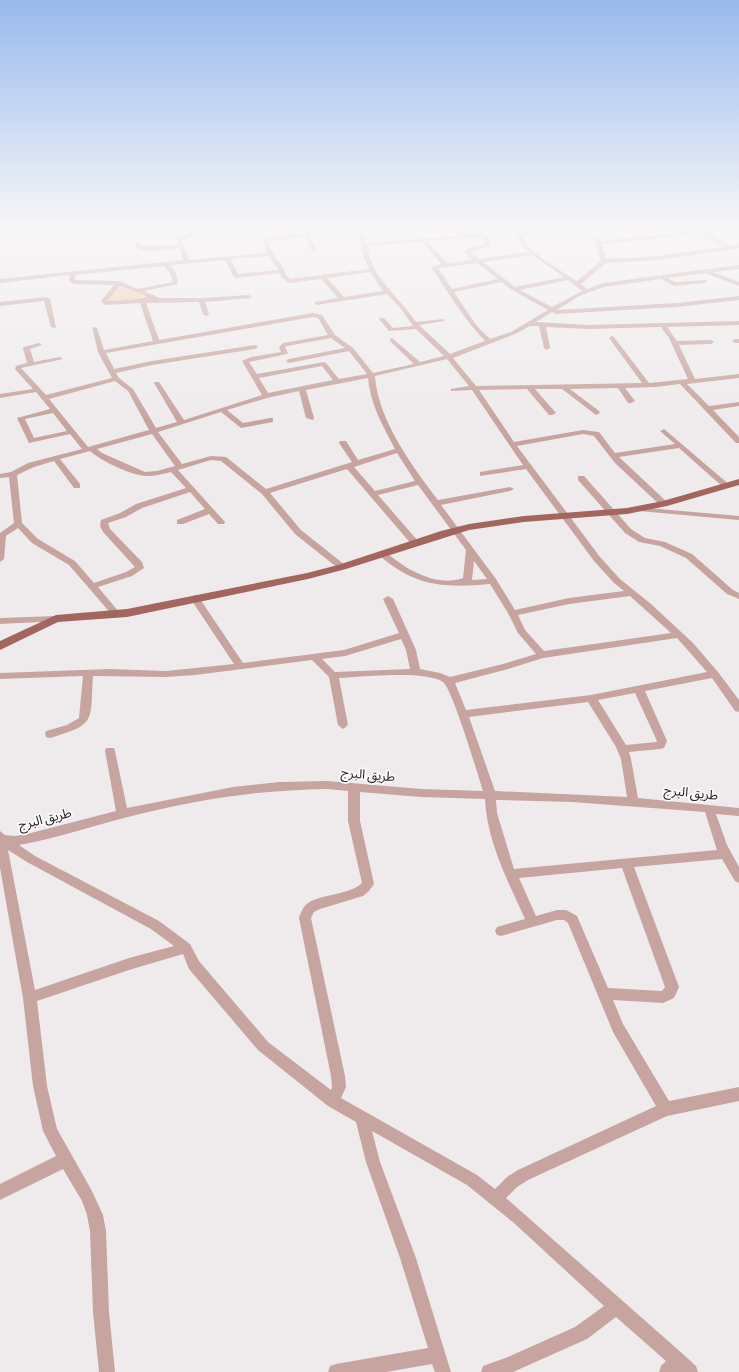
<svg xmlns="http://www.w3.org/2000/svg" width="739" height="1372" font-family="'Sofia Sans Condensed','Noto Sans Arabic',sans-serif">
  <rect width="100%" height="100%" fill="#efebed"/>
  <path fill="#f1c9a8" d="M120 287 143 295 142 299 107 301Z"/>
  <g fill="none" stroke-linecap="round" stroke-linejoin="round">
    <path fill="#c7a49f" fill-rule="evenodd" d="M1 229H8L0 234Z
      M63 229H81L78 231Z
      M185 229H191L195 235 182 240 189 260 267 253 263 241 267 238 333 229H350L310 235 316 249 313 251 310 249 305 236 269 242C269 255 284 263 286 275L290 279 369 269 362 253 358 229H364L366 243 458 236 453 229H459L463 235 481 233 489 237 491 245 470 252 479 259 529 252 521 244 516 236 533 229 599 230 600 231 597 233H534L522 237C533 257 559 269 577 281L601 261 594 238 597 236 601 241 712 229H731L709 233 729 246 739 244V248L729 250 658 260 606 263 581 284 587 289 603 283 739 265V269L713 272 739 282V286L705 273 668 278 675 282 706 280 707 281 704 283 674 286 661 279 604 287 581 295 557 310 676 303 739 296V300L676 307 556 314 552 312 536 322 589 325 739 321V325L667 327 677 341 711 340 714 342 711 344 679 345 695 379 739 374V378L687 384 709 406 739 402V406L713 410 739 437V443H736L680 384 655 387 625 388 635 401 631 403H628L618 388 570 389 599 411 600 413 596 415 562 389H535L556 413 552 415H549L527 389 479 390 514 442 583 430 599 432 615 453 675 444 660 431 664 429 731 486 727 488H724L679 448 619 457 667 502V506H661L615 463 594 436 583 434 517 446 600 557 620 579 651 604 693 643 718 672 739 700V712L735 711 712 678 645 691 667 741 664 748 660 749 629 752 631 759 638 798 739 808V816L716 814 727 845 739 867V883L735 881 722 859 634 867 679 987 674 998 663 1003 613 1000 623 1024 669 1101 739 1087V1101L667 1116 528 1180 517 1187 506 1198 684 1355 696 1366 698 1372H659L661 1366 666 1361 616 1317 587 1339 513 1372H481L483 1366 508 1357 575 1327 604 1306 514 1223 467 1185 372 1131 380 1162 416 1258 451 1372H435L432 1364 386 1372H328L330 1366 336 1364 428 1348 400 1258 366 1162 356 1122 328 1106 258 1050 189 969 183 954 129 970 37 1001 47 1086 57 1129 92 1191 103 1215 106 1231 109 1312 115 1372H99L93 1312 90 1231 87 1215 82 1201 63 1169 0 1200V1184L56 1156 43 1131 33 1086 23 998 0 868V831L5 835 15 836 27 834 116 811 105 751 106 748H114L115 751 127 808 233 787 279 782 327 781 421 789 483 791C478 775 452 688 443 682 424 670 363 677 339 678L348 725 343 729 338 725 329 677 312 660 195 675 166 677 93 676C90 722 97 724 50 738L46 737 45 734 46 731 67 725 79 718 83 676 0 679V673L109 669 166 671 234 664 190 598 195 595 198 596 243 663 344 650 399 633 383 599 388 596 393 599 416 650 420 669 440 673 450 677 503 664 536 654 518 633 508 613 490 584C445 588 416 587 380 556L379 554 380 552H386C405 569 437 588 463 578L466 550 418 485 378 495 418 541 419 543 415 546 412 545 347 469 270 493 301 530 345 565 346 567 345 569H339L295 534 262 494 221 461 211 460 178 470 225 522 224 524H218L209 514 183 524H177V520L205 509 190 492 142 508 126 517 108 523 110 529 142 562 144 568 132 576 98 587 119 612 121 614 119 616H113L69 565 32 543 18 528 6 536 4 559 0 562V533L14 523 9 477 0 478V474L11 472 28 463 82 449 70 434 29 443 17 418 50 409 36 392 0 398V394L33 389 15 369 16 366 27 363 23 348 24 347 39 343 42 345 30 349 34 362 60 357 63 359 21 368 46 395 112 378 98 352 92 327 97 328 104 350 153 341 140 303 105 305 101 301 114 285 74 284 69 281V275L0 283V279L184 260 179 248C167 249 146 254 135 247V244L138 242 141 246 178 245 177 238 189 234ZM703 233 723 247 658 256 606 259 602 244ZM480 237 484 239 485 244 467 249 464 252 473 260 447 263 427 241ZM422 242 441 264 431 267C448 292 463 318 485 341L450 354 419 325 444 321V319L416 322C399 297 372 278 367 246ZM532 255 564 277 515 287 483 262ZM268 256 279 270 238 274 231 259ZM225 260 233 276 236 278 280 273 281 277 289 283 321 279 338 298 315 302V304L317 305 387 294 399 306 413 326 393 328 384 318H380L379 319 389 331 416 329 444 356 420 362 392 338 390 339V341L414 364 373 373 353 348 335 335 322 315 313 313 159 340 146 303 199 302 203 314 206 316 209 314 205 302 251 298 252 297 249 295 201 298H160L144 291 178 284 176 273 170 265ZM477 263 498 279 452 289 438 268ZM164 266 170 273 173 282 138 289 119 281 75 280V275ZM370 272 383 291 344 297 327 278ZM568 280 582 291 552 307 520 290ZM501 282 512 290 548 310 511 332 490 339 476 325 454 292ZM120 286 146 296 141 299 107 301ZM313 317 318 318 328 335 283 343 279 347 281 352 251 357 242 361 262 395 184 420 159 382H155L154 383 177 422 156 428 133 389 119 378 116 373 152 365 255 349 258 347 255 345 152 361 114 369 106 353ZM530 326H539L544 348 547 350 550 348 546 327 589 329 661 327 669 338 688 379 649 383 614 337 612 336 609 338 642 383 476 386 453 358 515 334ZM331 338 345 348 289 359 286 361 289 363 349 351 367 374 339 379 326 363 324 362 257 374 249 362 287 354 288 353 285 347 287 346ZM447 359 469 386 451 389V391L472 390 523 465 480 472V476L526 469 594 561 614 583 624 591 569 598 515 610 496 579 441 505 510 491 514 489 510 487 438 500C412 466 378 420 375 376ZM322 366 333 380 268 393 259 378ZM368 378C370 404 383 426 395 449L358 460 346 441H340L339 443 352 462 266 489 226 457 211 456 182 464 158 432 221 412 241 428 273 422V418H270L243 423 227 410 267 398 299 391 306 418 313 420 314 418 306 390ZM115 381 128 391 149 430 88 447 49 399ZM53 413 67 431 34 438 25 419ZM152 434 175 466 157 471 145 472 102 453 97 449ZM90 451C101 461 132 476 147 476 155 476 163 474 171 472L186 488 136 504 120 513 101 520 100 526 103 532 135 567 126 572 94 583 75 561 38 539 22 523 17 475 34 467 54 461 74 488H80V484L60 459ZM397 453 415 481 375 491 354 467ZM474 561 487 579 472 580ZM630 596 671 633 544 651 525 630 518 615 569 604ZM677 638 707 672 591 695 466 710 455 683 508 669 543 658ZM401 639 406 650 410 669 335 672 322 659 345 656ZM635 693 657 741 656 742 626 745 598 700ZM588 702 616 747 621 759 627 797 495 791 469 717ZM327 789 348 791V821L362 883C349 896 313 894 304 907 302 910 300 914 299 918L331 1076 332 1087 331 1090 268 1042 199 961 190 944 159 921 35 856 19 845C60 838 100 823 140 814 203 798 263 790 327 789ZM360 792 421 797 485 799C487 842 508 881 525 919L497 927 495 931 497 935 501 936 557 920H564L568 923 613 1032 656 1106 518 1170 507 1177 495 1189 477 1175 341 1098 346 1087 345 1076 311 918 314 912 320 909 363 896 369 891 374 884 360 821ZM496 800 572 802 705 812 717 850 514 869 497 813ZM8 850 27 862 151 929 174 946 129 958 35 990ZM622 868 665 987 662 991 608 988 577 916 566 910H557L536 916 519 878Z
      M47 297 50 299 56 328 51 327 44 301 0 306V302Z
      M735 339H739V343L733 342V340Z
      M578 476H584L631 529 645 538 665 542 692 554 733 590 739 593V599L727 594 686 558 660 546 639 542 625 533 578 480Z
      M636 507 739 516V520L639 511 635 509Z
      M56 616 61 619 59 621 0 624V618Z"/>
    <path fill="#a2665f" fill-rule="evenodd" d="M739 479V485L667 506 627 514 524 522 469 530 346 569 308 579 127 617 58 622 0 650V641L56 615 127 609 307 573 338 565 441 531 469 524 524 516 627 508 663 501Z"/>
  </g>
  <linearGradient id="sky" x2="0" y2="1"><stop stop-color="#98baee"/><stop offset="0.54" stop-color="#f8f6f7"/><stop offset="1" stop-color="#f8f6f7" stop-opacity="0"/></linearGradient>
  <rect width="739" height="421" fill="url(#sky)"/>
  <g text-anchor="middle" dominant-baseline="central" stroke-width="3.5" stroke-linejoin="round" paint-order="stroke">
    <g font-size="13" fill="#252324" stroke="#fdf8fa">
      <text transform="translate(368 775) rotate(5)">طريق البرج</text>
      <text transform="translate(691 793) rotate(6)">طريق البرج</text>
      <text transform="translate(45 819) rotate(-14)">طريق البرج</text>
    </g>
  </g>
</svg>
